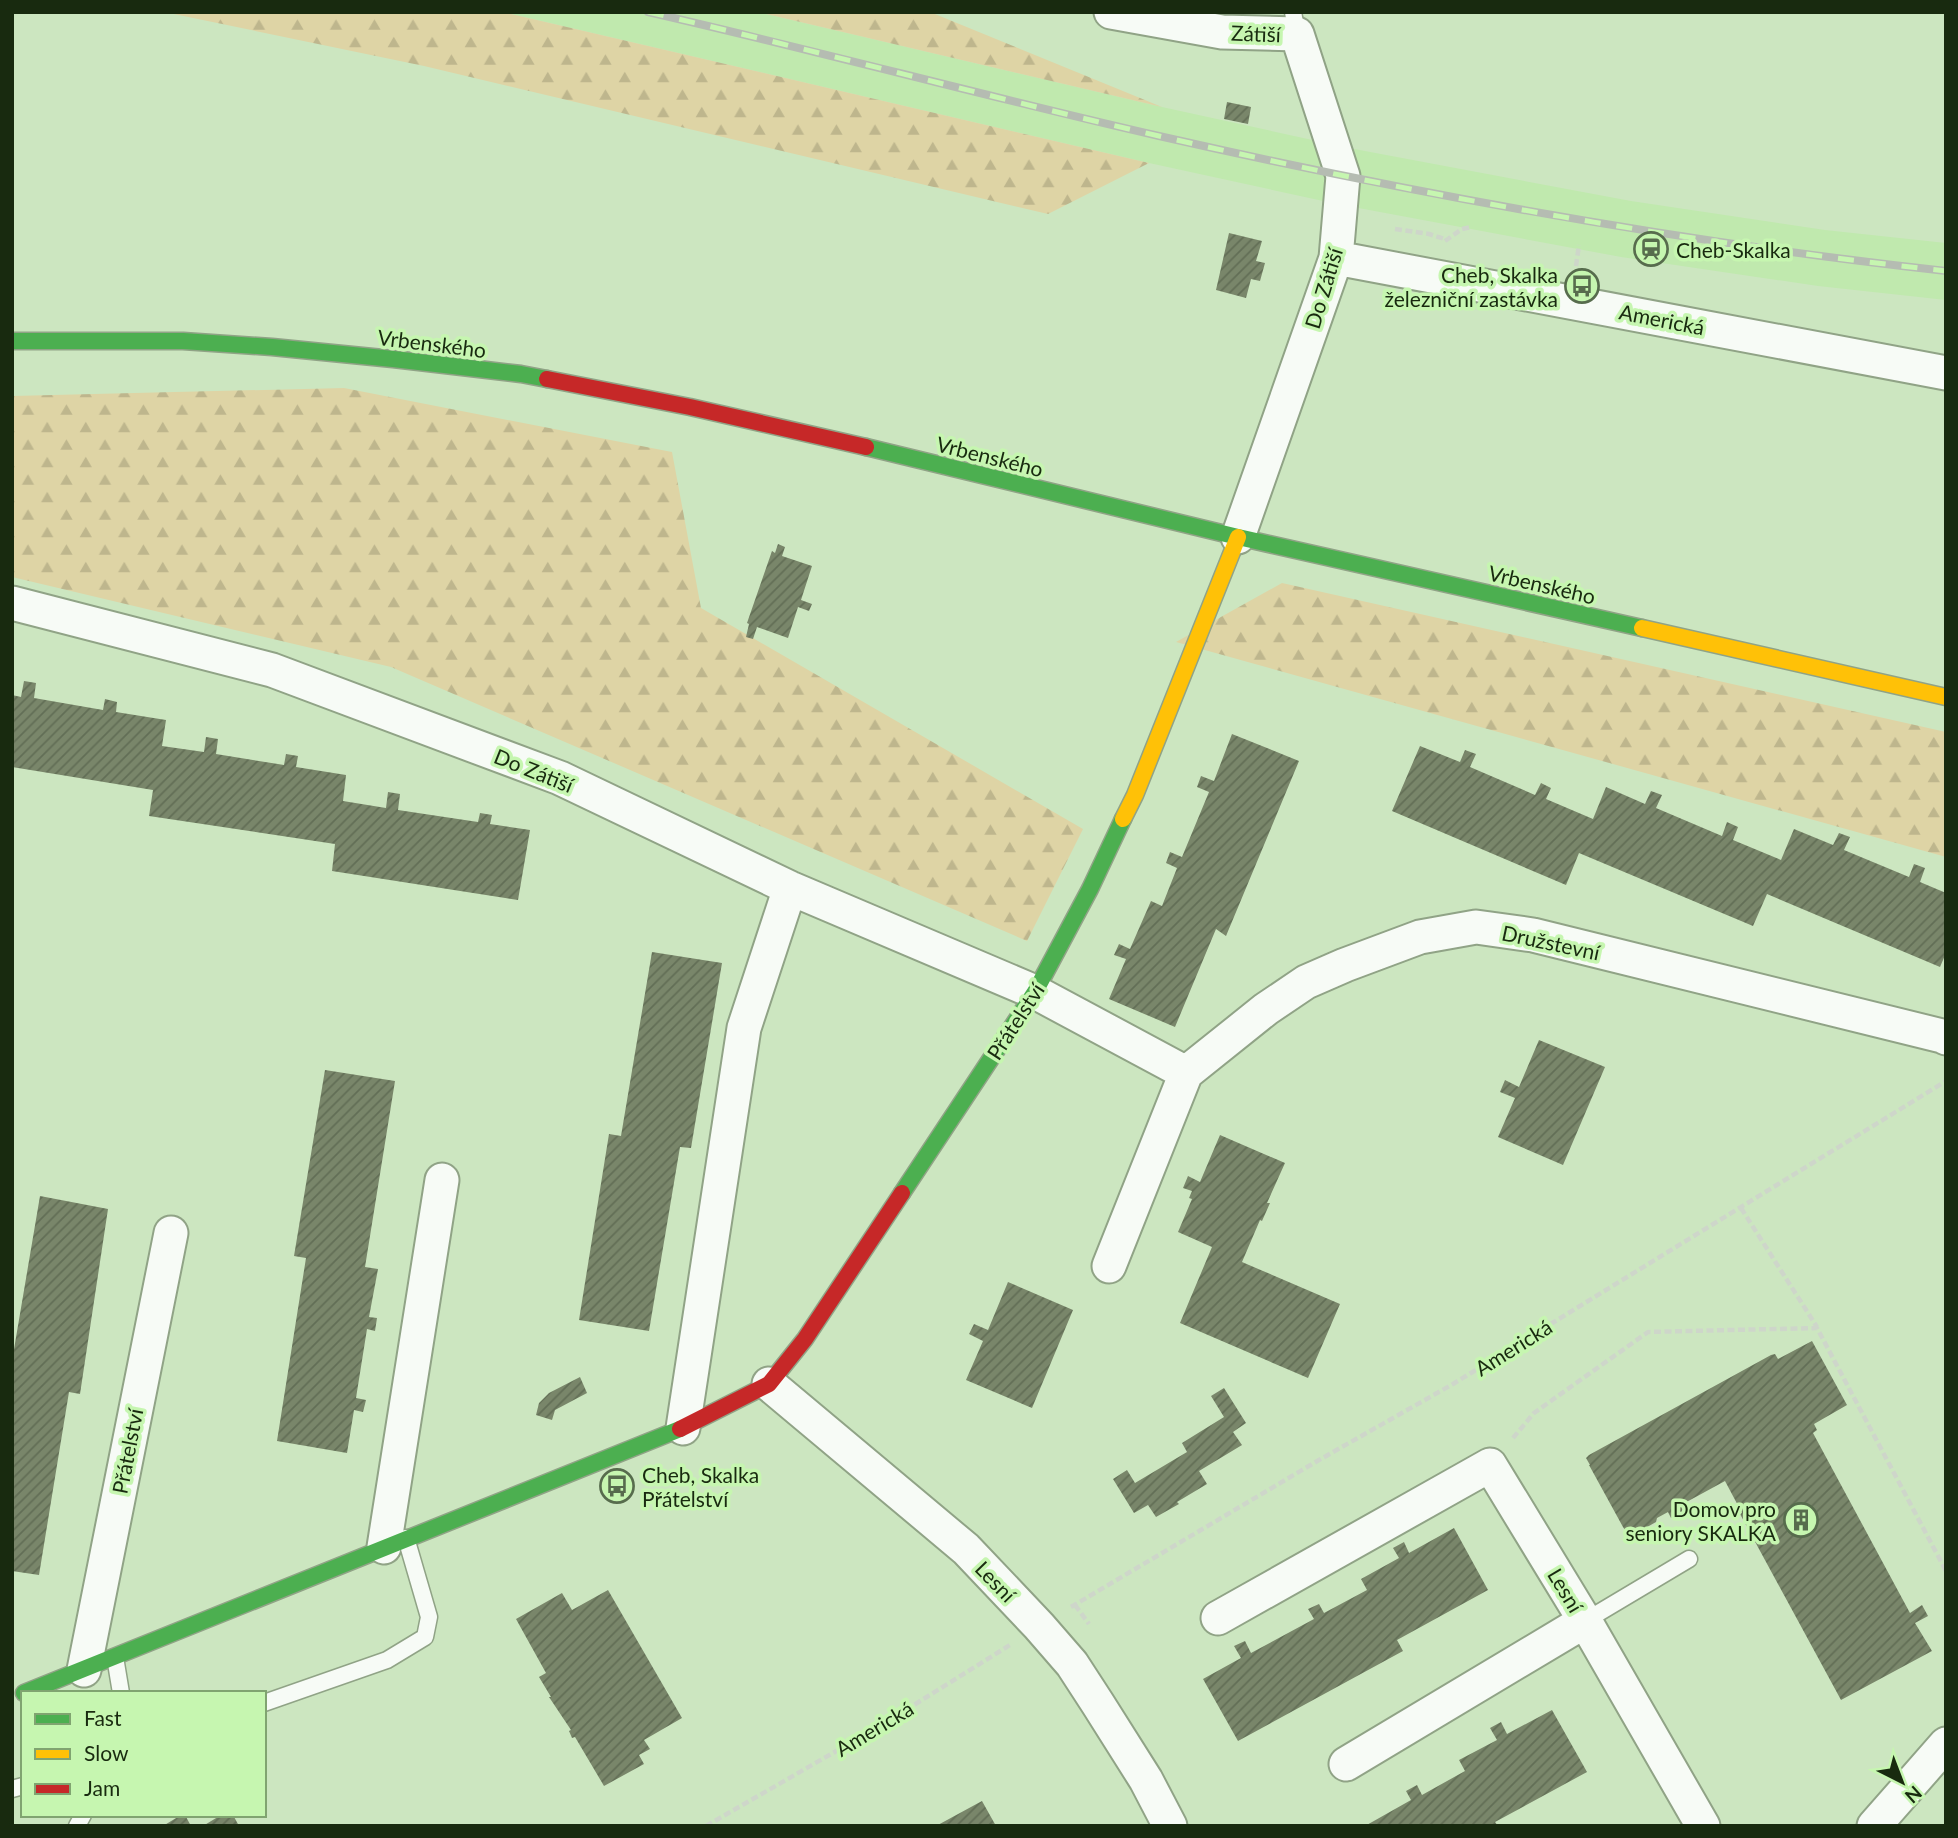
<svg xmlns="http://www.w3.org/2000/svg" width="1958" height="1838" font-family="Lato,sans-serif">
  <defs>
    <pattern id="forest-firs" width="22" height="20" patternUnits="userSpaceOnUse" patternTransform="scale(1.75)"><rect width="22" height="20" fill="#ded4a5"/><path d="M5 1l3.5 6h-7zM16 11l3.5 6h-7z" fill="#beb68d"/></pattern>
    <pattern id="building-hatch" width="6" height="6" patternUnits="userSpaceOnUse" patternTransform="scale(1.75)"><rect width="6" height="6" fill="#79866a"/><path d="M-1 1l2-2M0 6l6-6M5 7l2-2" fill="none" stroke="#626e56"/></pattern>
  </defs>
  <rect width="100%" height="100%" fill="#cce6c0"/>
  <path fill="#c0e9ae" d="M503 12H758L1162 107 1349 148 1631 201 1825 230 1946 243V300L1818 286 1621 257 1337 204 1149 163Z"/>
  <path fill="url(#forest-firs)" d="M164 12H503L1149 163 1048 214 424 66Z
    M758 12H930L1162 107Z
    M344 388 672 452 701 608 1083 829 1027 941 391 667 12 577V396Z
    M1282 583 1946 732V857L1176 642Z"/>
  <path fill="url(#building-hatch)" d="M1227 102 1251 107 1248 124 1224 119Z
    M1229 233 1262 241 1256 261 1265 263 1260 281 1251 279 1246 298 1216 290Z
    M778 544 785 547 782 556 812 566 801 600 812 604 809 611 798 607 788 638 757 627 753 639 746 637 749 624 747 623 772 551 775 553Z
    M24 681 36 683 34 698 103 710 105 699 117 702 116 712 166 720 162 746 204 752 206 737 218 739 216 754 284 765 286 754 298 756 296 767 346 775 343 801 386 808 388 792 400 794 398 810 478 822 480 813 492 815 490 824 530 830 518 900 332 871 335 844 149 816 153 790 12 767V695L21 697Z
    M1232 734 1299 761 1226 936 1216 929 1175 1027 1109 999 1126 959 1114 955 1119 944 1130 949 1151 901 1162 906 1177 868 1166 863 1170 852 1182 857 1209 792 1197 787 1201 776 1214 781Z
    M1420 746 1460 762 1465 750 1476 754 1470 767 1535 795 1541 783 1551 788 1546 799 1593 819 1606 787 1645 804 1651 791 1662 795 1656 808 1722 836 1727 822 1738 827 1733 840 1781 860 1794 829 1833 845 1839 833 1850 837 1844 850 1909 877 1914 864 1925 868 1920 882 1946 893V953L1940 967 1767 894 1753 926 1579 853 1566 885 1392 811Z
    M652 952 722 963 691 1148 680 1147 649 1331 579 1320 609 1134 621 1136Z
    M1539 1040 1605 1067 1563 1165 1498 1137 1515 1098 1500 1092 1505 1080 1519 1087Z
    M325 1070 395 1081 365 1267 378 1269 369 1317 377 1318 375 1331 367 1329 356 1398 366 1400 363 1412 354 1410 347 1453 277 1441 306 1258 294 1256Z
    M1220 1135 1285 1163 1267 1203H1270L1262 1221 1260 1220 1242 1262 1340 1304 1308 1378 1180 1323 1212 1247 1178 1232 1192 1199 1189 1198 1192 1191 1183 1188 1188 1176 1200 1182Z
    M40 1196 108 1209 80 1394 69 1392 39 1575 12 1571V1361Z
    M1008 1282 1073 1310 1032 1408 966 1380 983 1341 969 1334 974 1324 988 1330Z
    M1812 1341 1847 1405 1814 1424 1817 1430 1813 1433 1910 1613 1922 1605 1928 1616 1915 1623 1932 1651 1841 1700 1740 1514 1742 1513 1725 1481 1681 1505 1684 1511 1671 1518 1668 1512 1657 1518 1656 1522 1633 1535 1631 1531 1627 1533 1623 1527 1589 1465H1590L1586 1458 1589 1455 1771 1355 1775 1354 1778 1359Z
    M580 1377 587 1393 555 1410 552 1420 536 1415 539 1403 549 1393Z
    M1224 1388 1246 1423 1233 1432 1242 1445 1199 1471 1207 1484 1177 1502 1179 1504 1156 1517 1148 1505 1134 1513 1113 1479 1127 1470 1135 1483 1187 1452 1182 1443 1224 1417 1211 1396Z
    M1454 1528 1488 1590 1397 1640 1403 1651 1238 1741 1203 1679 1241 1658 1234 1646 1245 1641 1251 1653 1314 1619 1308 1609 1319 1604 1324 1613 1367 1590 1361 1579 1399 1558 1393 1548 1404 1542 1409 1553Z
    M608 1590 682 1718 644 1740 650 1749 639 1755 644 1764 604 1786 575 1737 572 1738 569 1731 571 1730 549 1697H551L539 1677 546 1673 516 1619 562 1593 572 1610Z
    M1552 1710 1587 1772 1495 1822 1498 1826H1365L1411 1800 1406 1791 1417 1785 1422 1795 1465 1771 1459 1760 1497 1740 1490 1728 1501 1722 1507 1734Z
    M982 1801 996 1826H936Z
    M181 1815H185L191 1826H163Z
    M221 1815H233L239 1826H203Z"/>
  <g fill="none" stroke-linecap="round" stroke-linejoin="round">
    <g stroke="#90a386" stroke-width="19">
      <path id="lane" d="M1293 12 1297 34
        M1585 1621 1689 1559
        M115 1657 121 1693
        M264 1703 387 1660 425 1637 429 1617 406 1538
        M12 1789 23 1786
        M77 1826 83 1815"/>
    </g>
    <g stroke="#90a386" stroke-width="37">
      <path id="street" d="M1111 12 1222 32 1297 34 1343 176 1336 258 1238 537
        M1336 258 1946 373
        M12 603 272 670 560 778 790 888 1035 992 1186 1073
        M1109 1266 1186 1073 1266 1009 1306 982 1345 965 1420 937 1476 927 1533 935 1942 1036 1946 1038
        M769 1384 966 1549 1039 1626 1072 1664 1098 1704 1146 1780 1170 1826
        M683 1428 744 1028 790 888
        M384 1547 442 1180
        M1218 1618 1490 1465 1585 1621 1703 1826
        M84 1670 171 1233
        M1346 1764 1585 1621
        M1874 1826 1946 1744"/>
    </g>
    <g stroke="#90a386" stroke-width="19">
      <path id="fast" d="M12 341H183L272 347 393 359 521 374 547 379
        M866 447 1238 537 1642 628
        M902 1193 1035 992 1090 889 1123 819
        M24 1693 680 1429"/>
    </g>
    <g stroke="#90a386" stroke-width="19">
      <path id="slow" d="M1642 628 1946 697
        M1123 819 1135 795 1238 537"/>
    </g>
    <g stroke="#90a386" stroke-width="19">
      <path id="jam" d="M547 379 690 407 866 447
        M680 1429 769 1384 805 1339 902 1193"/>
    </g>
    <path stroke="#ced6ca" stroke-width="4.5" stroke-dasharray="7 3.5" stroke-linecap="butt" d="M1395 229 1429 234 1445 239
      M1445 241 1462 229 1471 227
      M1576 266 1579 245
      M1741 1208 1817 1327
      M1513 1438 1534 1413 1648 1332 1817 1328 1946 1571
      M1075 1605 1089 1624
      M1071 1607 1319 1460 1453 1384 1946 1081
      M706 1826 885 1723 1010 1645"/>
    <use href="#lane" stroke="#f7fbf6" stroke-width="16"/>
    <use href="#street" stroke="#f7fbf6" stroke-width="33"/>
    <use href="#fast" stroke="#4caf50" stroke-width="16"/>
    <use href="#slow" stroke="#ffc107" stroke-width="16"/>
    <use href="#jam" stroke="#c62828" stroke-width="16"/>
    <g stroke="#b5bcb2" stroke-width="8">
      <path id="rail" d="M648 12C819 51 988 97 1159 136 1419 195 1681 242 1946 271"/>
    </g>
    <use href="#rail" stroke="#c6f6b0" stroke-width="5" stroke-dasharray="16" stroke-linecap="butt"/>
  </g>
  <defs>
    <g id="station-ring" transform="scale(1.75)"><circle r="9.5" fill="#c6f6b0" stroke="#576c4d" stroke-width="1.5"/><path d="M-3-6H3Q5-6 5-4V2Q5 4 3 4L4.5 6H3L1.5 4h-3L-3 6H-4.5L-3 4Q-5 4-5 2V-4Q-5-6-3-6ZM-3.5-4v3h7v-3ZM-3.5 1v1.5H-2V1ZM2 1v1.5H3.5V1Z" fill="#576c4d"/></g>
    <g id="bus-ring" transform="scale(1.75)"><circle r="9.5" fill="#c6f6b0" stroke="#576c4d" stroke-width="1.5"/><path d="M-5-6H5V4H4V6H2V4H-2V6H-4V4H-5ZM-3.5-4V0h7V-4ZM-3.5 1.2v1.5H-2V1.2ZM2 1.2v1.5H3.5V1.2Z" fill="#576c4d"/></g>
    <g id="building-ring" transform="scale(1.75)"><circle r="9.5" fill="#c6f6b0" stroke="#576c4d" stroke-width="1.5"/><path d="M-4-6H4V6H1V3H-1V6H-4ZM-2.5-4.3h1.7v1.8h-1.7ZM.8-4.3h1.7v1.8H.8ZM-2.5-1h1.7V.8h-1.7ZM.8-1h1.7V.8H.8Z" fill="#576c4d"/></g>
  </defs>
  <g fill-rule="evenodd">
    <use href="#station-ring" x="1651" y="249"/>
    <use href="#bus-ring" x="1582" y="286"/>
    <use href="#bus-ring" x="617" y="1486"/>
    <use href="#building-ring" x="1801" y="1520"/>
  </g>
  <g text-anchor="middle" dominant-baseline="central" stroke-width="7" stroke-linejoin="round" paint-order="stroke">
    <g font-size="21" fill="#182a0f" stroke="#c6f6b0">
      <text transform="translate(1256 33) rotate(2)">Zátiší</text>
      <text transform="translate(1323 288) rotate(-73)">Do Zátiší</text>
      <text transform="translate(1662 319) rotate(11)">Americká</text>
      <text transform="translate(432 343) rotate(7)">Vrbenského</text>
      <text transform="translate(990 456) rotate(14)">Vrbenského</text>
      <text transform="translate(1542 584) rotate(13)">Vrbenského</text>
      <text transform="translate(534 770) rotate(22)">Do Zátiší</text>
      <text transform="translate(1551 942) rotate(12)">Družstevní</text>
      <text transform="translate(1015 1021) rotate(-57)">Přátelství</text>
      <text transform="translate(1513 1347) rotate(-32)">Americká</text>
      <text transform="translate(127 1451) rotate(-79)">Přátelství</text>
      <text transform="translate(996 1581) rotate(46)">Lesní</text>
      <text transform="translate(1566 1590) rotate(59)">Lesní</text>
      <text transform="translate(874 1728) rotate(-31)">Americká</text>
    </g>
    <g font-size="21" fill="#182a0f" stroke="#c6f6b0" text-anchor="start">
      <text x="1676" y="249">Cheb-Skalka</text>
      <text x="1558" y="274" text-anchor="end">Cheb, Skalka<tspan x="1558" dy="24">železniční zastávka</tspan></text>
      <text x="642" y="1474">Cheb, Skalka<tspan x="642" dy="24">Přátelství</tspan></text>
      <text x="1776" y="1508" text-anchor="end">Domov pro<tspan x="1776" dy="24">seniory SKALKA</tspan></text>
    </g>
  </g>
  <rect width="1958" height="1838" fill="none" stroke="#182a0f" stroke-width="28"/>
  <rect x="21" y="1691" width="245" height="126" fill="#c6f6b0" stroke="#80a470" stroke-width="2"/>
  <rect x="35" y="1714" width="35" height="10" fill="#4caf50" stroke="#80a470" stroke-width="2"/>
  <text x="84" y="1726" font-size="21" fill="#182a0f">Fast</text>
  <rect x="35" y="1749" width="35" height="10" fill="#ffc107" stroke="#80a470" stroke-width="2"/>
  <text x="84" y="1761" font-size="21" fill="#182a0f">Slow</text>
  <rect x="35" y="1784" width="35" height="10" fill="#c62828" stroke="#80a470" stroke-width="2"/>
  <text x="84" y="1796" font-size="21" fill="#182a0f">Jam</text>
  <g transform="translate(1902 1782) rotate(138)" stroke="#c6f6b0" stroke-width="5" paint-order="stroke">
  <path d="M0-5L12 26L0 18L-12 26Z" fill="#182a0f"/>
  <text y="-10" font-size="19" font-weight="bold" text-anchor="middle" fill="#182a0f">N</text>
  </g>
</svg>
